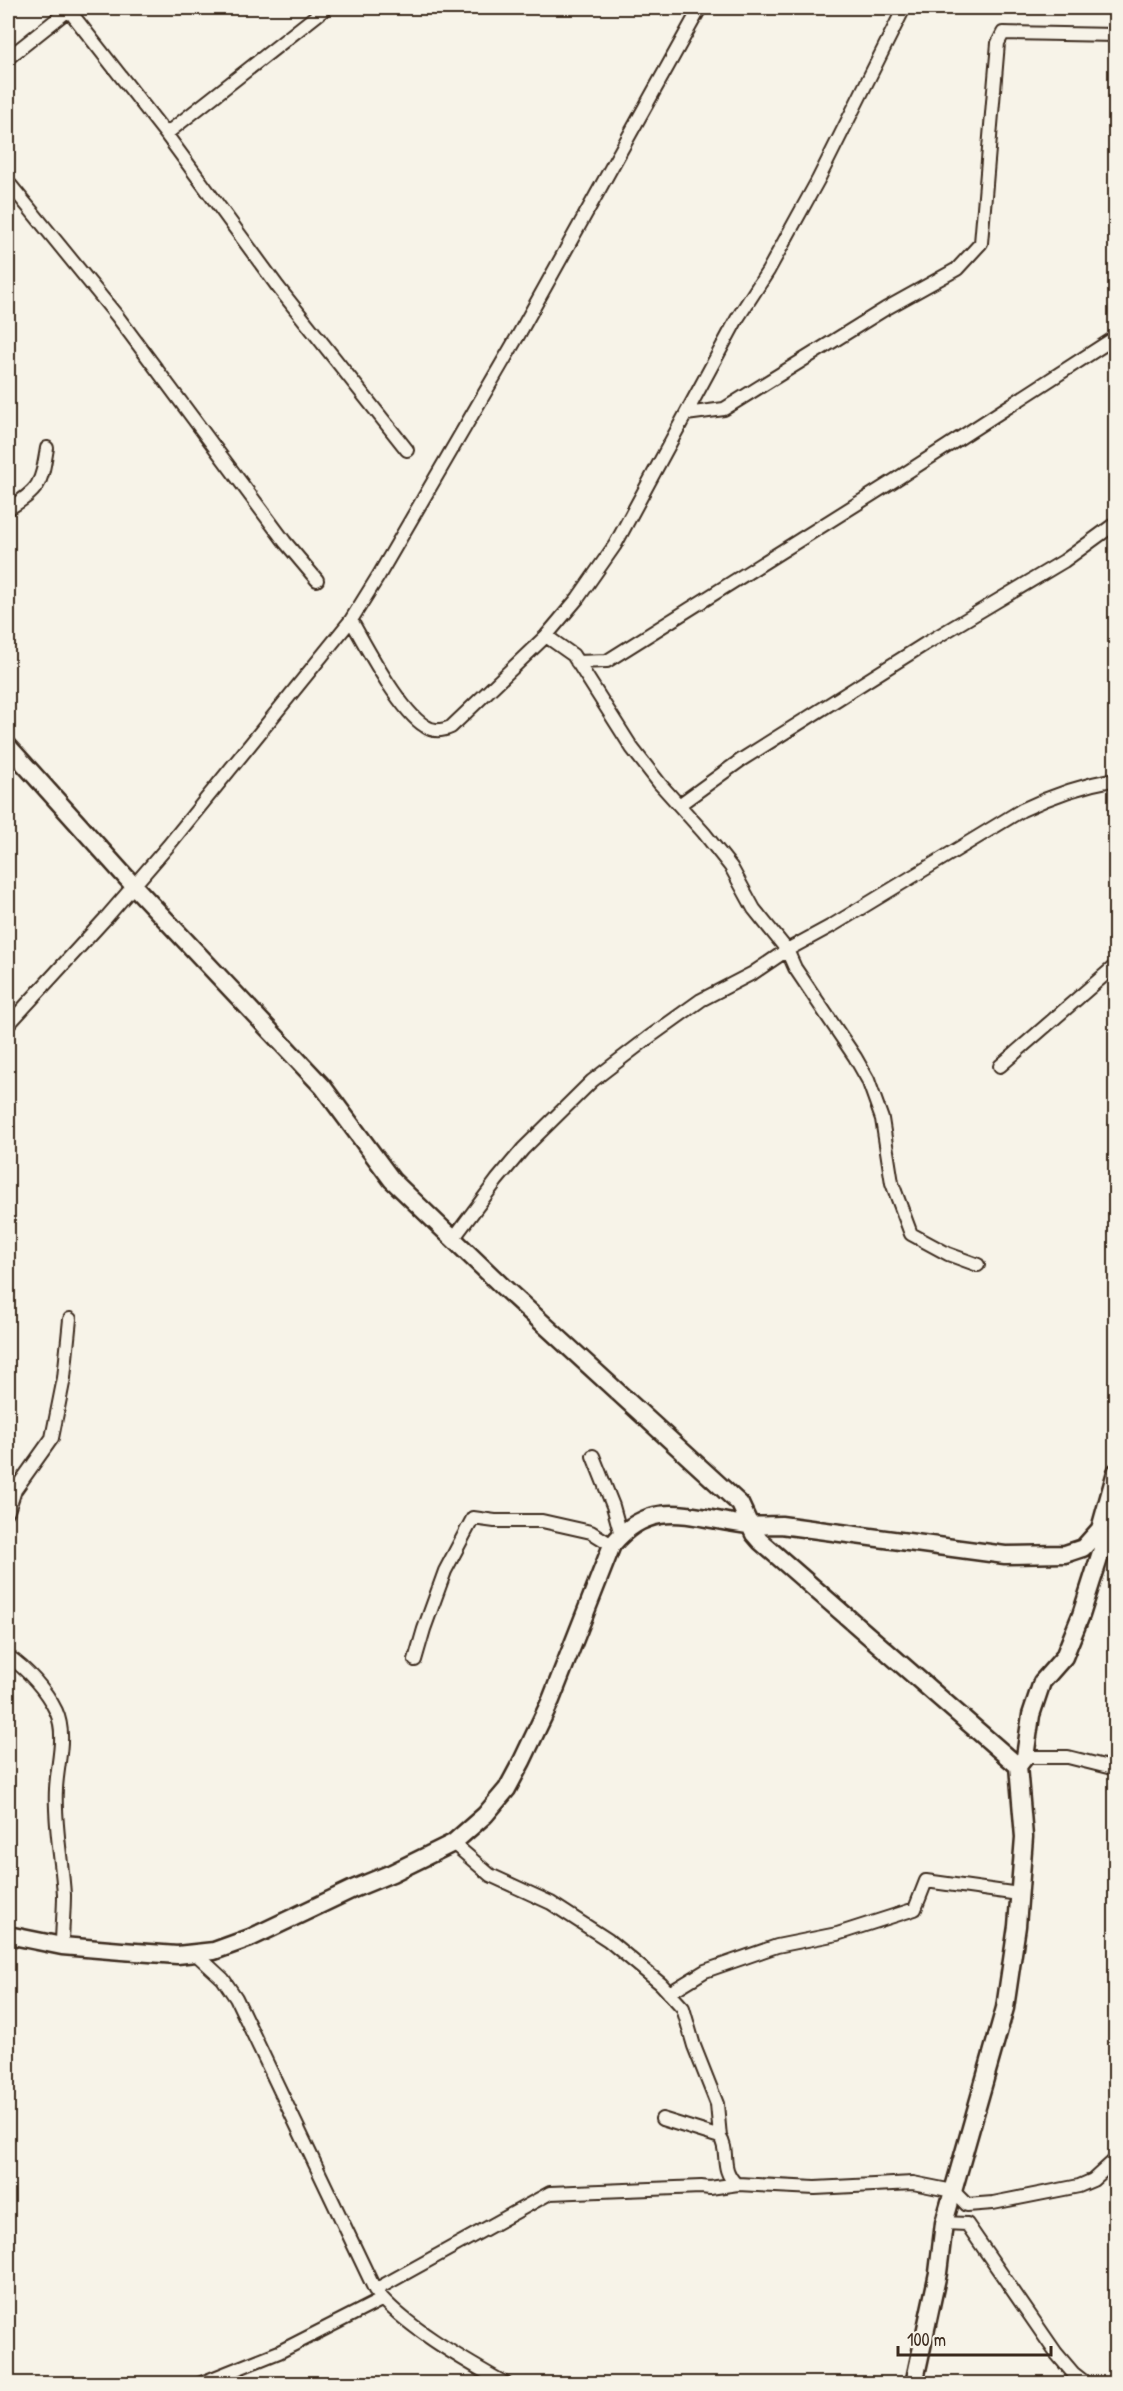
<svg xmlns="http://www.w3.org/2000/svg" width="1123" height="2391" font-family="'Patrick Hand',sans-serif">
  <rect width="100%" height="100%" fill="#f7f3e8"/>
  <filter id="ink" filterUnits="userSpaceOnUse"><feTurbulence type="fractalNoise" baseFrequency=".0167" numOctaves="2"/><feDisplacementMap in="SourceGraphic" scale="12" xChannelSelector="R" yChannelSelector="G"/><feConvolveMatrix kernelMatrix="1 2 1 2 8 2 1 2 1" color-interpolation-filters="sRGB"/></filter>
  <g filter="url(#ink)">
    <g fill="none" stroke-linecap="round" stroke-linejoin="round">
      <g stroke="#3b2a1e" stroke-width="16">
        <path id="street" d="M68 9 166 134 278 287 407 450
          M8 58 71 8
          M166 134 326 8
          M8 182 117 316 285 542 317 580
          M686 414 724 409 885 309 957 269 981 243 998 43 1003 33 1116 35
          M8 509C40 489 41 485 47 448
          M351 620C366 647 400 711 425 726 433 732 442 731 451 727L546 636 578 598 615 545 737 319 768 271 818 180 904 8
          M546 636 573 655 632 748 660 784 704 833 731 867 754 909 787 950 795 968 855 1057 868 1080 882 1119 892 1183 911 1234 948 1254 978 1265
          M577 662 607 661 895 480 1116 337
          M679 805 741 760 925 644 1064 561 1116 523
          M8 1025 105 919 168 846 351 620 379 575 519 334 700 8
          M1000 1066 1116 965
          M453 1239 497 1180 523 1149 592 1081 648 1038 701 1000 753 973 787 950 833 925 1022 810C1053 795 1082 785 1116 779
          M593 1456 613 1506 621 1535
          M8 1511 15 1490 52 1438 64 1378 70 1319
          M8 1656C27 1669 46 1690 56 1711 67 1735 57 1764 56 1789 54 1824 62 1860 64 1895 64 1912 62 1929 62 1946
          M415 1660 424 1629 445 1571 473 1518 495 1521H542L591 1532 612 1545
          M1025 1757H1068L1116 1769
          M453 1843 490 1875 551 1903 608 1940 661 1984 683 2008 694 2046 717 2104 720 2137
          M196 1954 223 1979 236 1998 375 2290C405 2327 464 2360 506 2384
          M669 1993 705 1971 777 1946 837 1934 915 1909 926 1881 1019 1894
          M662 2119 720 2137C730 2152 719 2168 736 2184
          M944 2223 967 2224 1056 2353 1073 2373 1087 2384
          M375 2290 550 2193 701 2187 710 2188 738 2184 815 2188 913 2183 953 2191 967 2205 993 2203 1079 2186 1093 2180 1116 2159
          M199 2384 279 2352 383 2299"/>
      </g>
      <g stroke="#3b2a1e" stroke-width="21">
        <path id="secondary" d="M8 746 133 885 323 1087 392 1180 501 1285 740 1504 754 1534 760 1541 1018 1766 1024 1837 1017 1926 1005 2008 944 2223 938 2273 914 2384
          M1018 1766 1025 1757 1031 1715 1042 1682 1064 1657 1081 1615 1103 1546 1100 1529
          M8 1935 62 1946 122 1951 177 1955 214 1951 250 1938 353 1889 392 1873 453 1843 485 1815 507 1789 522 1761 551 1700 612 1545C653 1495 694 1519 748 1525 759 1526 770 1525 781 1525L1005 1555 1065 1554 1083 1548 1100 1529 1116 1472"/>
      </g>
      <use href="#street" stroke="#f7f3e8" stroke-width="12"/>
      <use href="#secondary" stroke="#f7f3e8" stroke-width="16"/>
    </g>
  </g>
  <rect width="1123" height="2391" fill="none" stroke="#f7f3e8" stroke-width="30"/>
  <rect x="15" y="15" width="1093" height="2361" fill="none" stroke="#3b2a1e" stroke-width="2" filter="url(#ink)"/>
  <path d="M898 2346v9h153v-9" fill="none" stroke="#3b2a1e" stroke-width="3"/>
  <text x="907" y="2346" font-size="18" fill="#3b2a1e" stroke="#f7f3e8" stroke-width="4.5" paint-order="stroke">100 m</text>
</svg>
